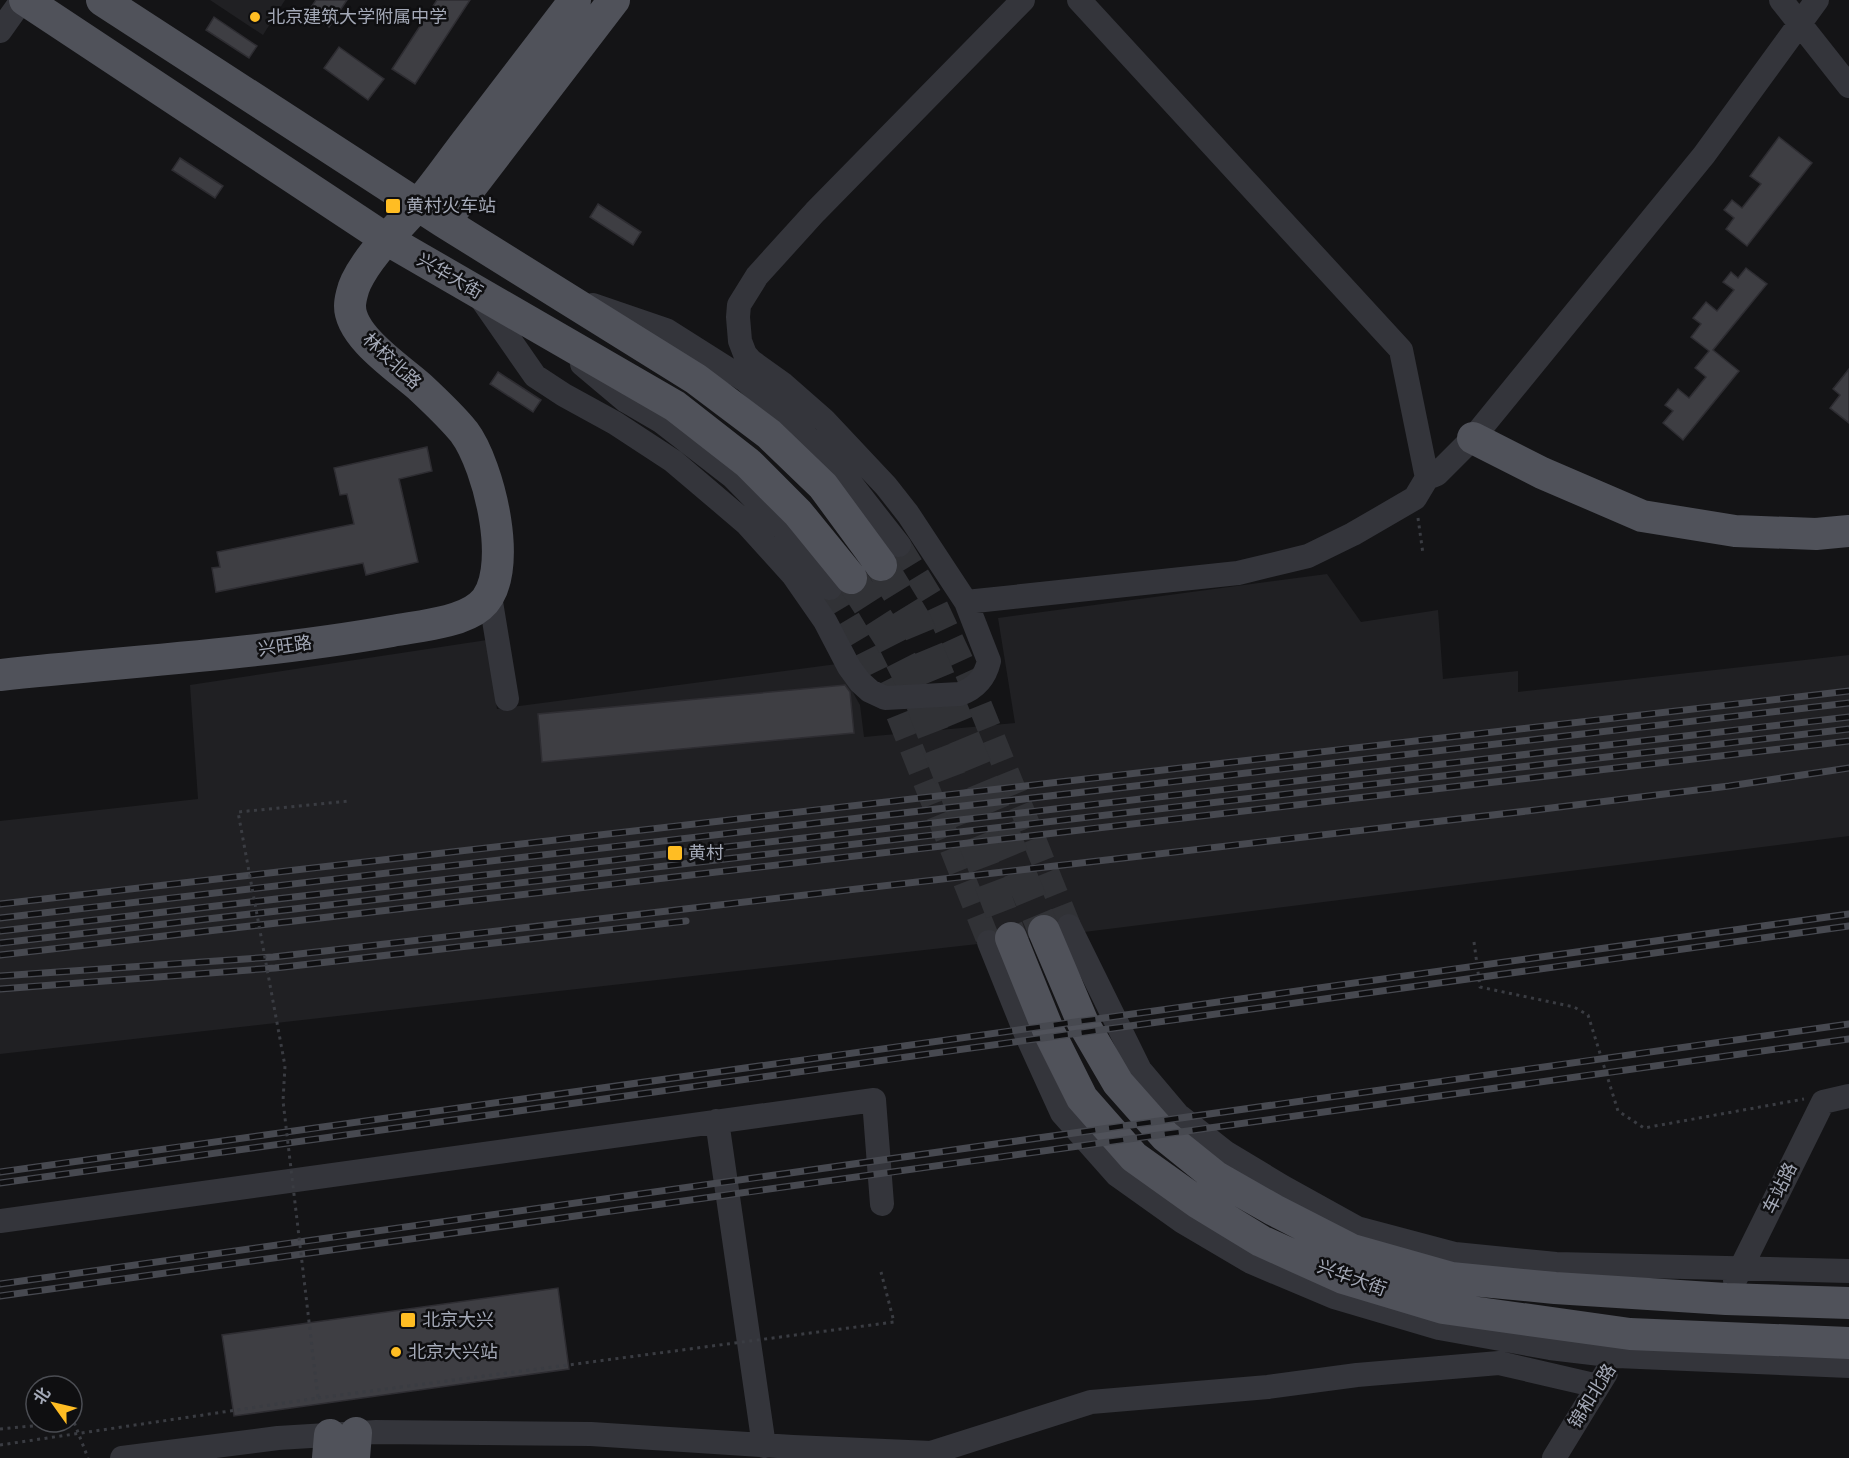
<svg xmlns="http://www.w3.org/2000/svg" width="1849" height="1458" font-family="'Fira Sans Condensed','Noto Sans SC',sans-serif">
  <rect width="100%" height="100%" fill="#141416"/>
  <path fill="#202023" d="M210 0H285L263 35Z
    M1327 574 1361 622 1438 610 1443 679 1518 671V692L1849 655V836L1084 932 0 1054V821L198 799 190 685 487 640 497 709 837 664 860 705 864 737 1015 723 998 618Z"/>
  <path fill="#3e3e43" stroke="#2e2d32" stroke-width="1.5" d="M316 0H347L329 27 307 13Z
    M437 0H470L415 84 392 69Z
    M214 17 257 46 249 58 206 30Z
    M339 47 384 79 368 100 324 68Z
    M1779 137 1812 163 1747 246 1726 229 1734 218 1724 210 1732 200 1742 208 1761 184 1750 176Z
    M180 158 223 186 215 198 172 170Z
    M598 204 641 232 633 245 590 217Z
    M1746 268 1767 284 1713 350 1739 371 1683 440 1663 423 1673 411 1665 405 1678 389 1689 398 1706 377 1695 368 1709 351 1691 337 1701 324 1693 318 1706 302 1717 311 1734 290 1723 282 1731 272 1738 278Z
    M1849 369V423L1830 408 1840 395 1833 389Z
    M498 372 541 400 533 412 490 384Z
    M427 447 432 471 399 479 418 562 366 575 363 563 216 592 212 568 220 567 217 552 354 524 347 494 340 495 334 468Z
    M845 685 850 692 854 733 542 762 538 714Z
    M558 1288 569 1369 234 1416 222 1335Z"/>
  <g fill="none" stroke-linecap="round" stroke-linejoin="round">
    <path stroke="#313236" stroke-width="24" stroke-dasharray="24 12" stroke-linecap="butt" d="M899 545 935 604 967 673 1069 926
      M830 588 864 645 895 707 989 942"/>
    <path stroke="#313236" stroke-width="32" stroke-dasharray="32 16" stroke-linecap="butt" d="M881 565 916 622 1044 931
      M851 578 889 637 919 696 1011 938"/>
    <path stroke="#3a3c42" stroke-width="3" stroke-dasharray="3 4.5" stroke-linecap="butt" d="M1418 518 1423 554
      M1474 942 1480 987 1574 1007 1588 1015 1618 1111 1644 1128 1804 1099
      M0 1429 74 1422 88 1458"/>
    <path stroke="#34353b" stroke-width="24" d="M1781 0 1849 86
      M0 31 22 0
      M480 297 535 376 564 395 615 423 673 461 746 523 793 575 825 621 849 667 860 682 870 691 885 698 960 694C976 688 985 678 989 661L966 602 908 514 886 486 824 420 783 384 751 361 745 354 740 341 738 317 739 305 757 276 815 212 1023 0
      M593 305 666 330 745 380 797 427 845 476 899 545
      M582 364 626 401 662 422 733 477 784 529 830 588
      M1427 478 1437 474 1473 438 1704 155 1817 0
      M490 596 507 699
      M966 602 1238 573 1308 556 1353 534 1415 498 1427 478 1401 350 1079 0
      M1069 926 1140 1070 1178 1115 1225 1152 1283 1187 1357 1228 1455 1254 1556 1264 1849 1271
      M989 942 1026 1034 1062 1113 1117 1175 1183 1222 1251 1262 1334 1297 1439 1328 1550 1348 1617 1356 1849 1366
      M717 1121 764 1446
      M0 1221 874 1100 882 1204
      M1735 1280 1823 1102 1849 1096
      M122 1458 278 1438 376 1432 591 1434 793 1447 931 1453 1091 1402 1268 1387 1357 1375 1499 1363 1598 1386
      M1554 1458 1606 1373"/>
    <path stroke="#50525a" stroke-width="32" d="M25 0 386 239 675 406 748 463 798 513 851 578
      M102 0 444 222 696 379 769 434 823 486 881 565
      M444 222 614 0
      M1473 438 1542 473 1642 516 1735 531 1816 534 1849 531
      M0 675C131 661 262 654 392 631 418 626 460 623 480 606 517 576 489 465 464 432 451 416 436 402 421 388 400 369 350 337 350 306 350 300 353 288 356 282 370 253 396 230 417 206 436 184 452 160 470 137 505 91 540 46 575 0
      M1044 931 1083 1023 1118 1083 1165 1136 1216 1177 1274 1210 1352 1250 1451 1278 1555 1288 1726 1299 1849 1303
      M1011 938 1049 1032 1082 1098 1134 1157 1197 1202 1261 1241 1343 1278 1443 1308 1630 1334 1849 1343
      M328 1458 330 1435
      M354 1458 356 1433"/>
    <g stroke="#474950" stroke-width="7">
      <path id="rail" d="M0 904 1849 691
        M0 918 1849 703
        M0 931 1849 717
        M0 943 1849 729
        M0 955 1849 741
        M0 976 273 957 1527 811 1729 786 1849 768
        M0 989 275 968 686 921
        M0 1172 1849 914
        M0 1183 1849 926
        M0 1284 1849 1024
        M0 1296 1849 1039"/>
    </g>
    <use href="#rail" stroke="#0f0f11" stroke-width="4.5" stroke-dasharray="14" stroke-linecap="butt"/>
    <path stroke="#3a3c42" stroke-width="3" stroke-dasharray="3 4.5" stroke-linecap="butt" d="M318 1398 894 1322 881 1272
      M0 1445 318 1398 283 1101 285 1066 238 812 350 801"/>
  </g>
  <g fill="#ffbd23" stroke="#0f0f11" stroke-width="2">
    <circle cx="255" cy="17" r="6"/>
    <rect x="385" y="198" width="16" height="16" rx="3"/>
    <rect x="667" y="845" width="16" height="16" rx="3"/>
    <rect x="400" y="1312" width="16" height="16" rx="3"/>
    <circle cx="396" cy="1352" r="6"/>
  </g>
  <g text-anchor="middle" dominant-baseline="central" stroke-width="5" stroke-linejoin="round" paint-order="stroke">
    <g font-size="18" fill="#a4a9b7" stroke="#0f0f11" text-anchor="start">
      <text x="267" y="17">北京建筑大学附属中学</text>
      <text x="406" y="206">黄村火车站</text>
      <text x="688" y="853">黄村</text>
      <text x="422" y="1320">北京大兴</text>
      <text x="408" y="1352">北京大兴站</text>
    </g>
    <g font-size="18" fill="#a4a9b7" stroke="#0f0f11">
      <text transform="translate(450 276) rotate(30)">兴华大街</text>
      <text transform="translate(392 361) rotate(43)">林校北路</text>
      <text transform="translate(285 646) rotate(-8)">兴旺路</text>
      <text transform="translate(1780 1188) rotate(-64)">车站路</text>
      <text transform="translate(1352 1278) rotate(20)">兴华大街</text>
      <text transform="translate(1592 1396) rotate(-58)">锦和北路</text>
    </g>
  </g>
  <g transform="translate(54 1404) rotate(304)"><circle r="28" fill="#0f0f11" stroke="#4b4d53" stroke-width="1.5"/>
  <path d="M0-4.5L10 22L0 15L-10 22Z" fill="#ffbd23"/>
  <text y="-9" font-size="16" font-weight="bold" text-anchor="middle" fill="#a4a9b7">北</text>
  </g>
</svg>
